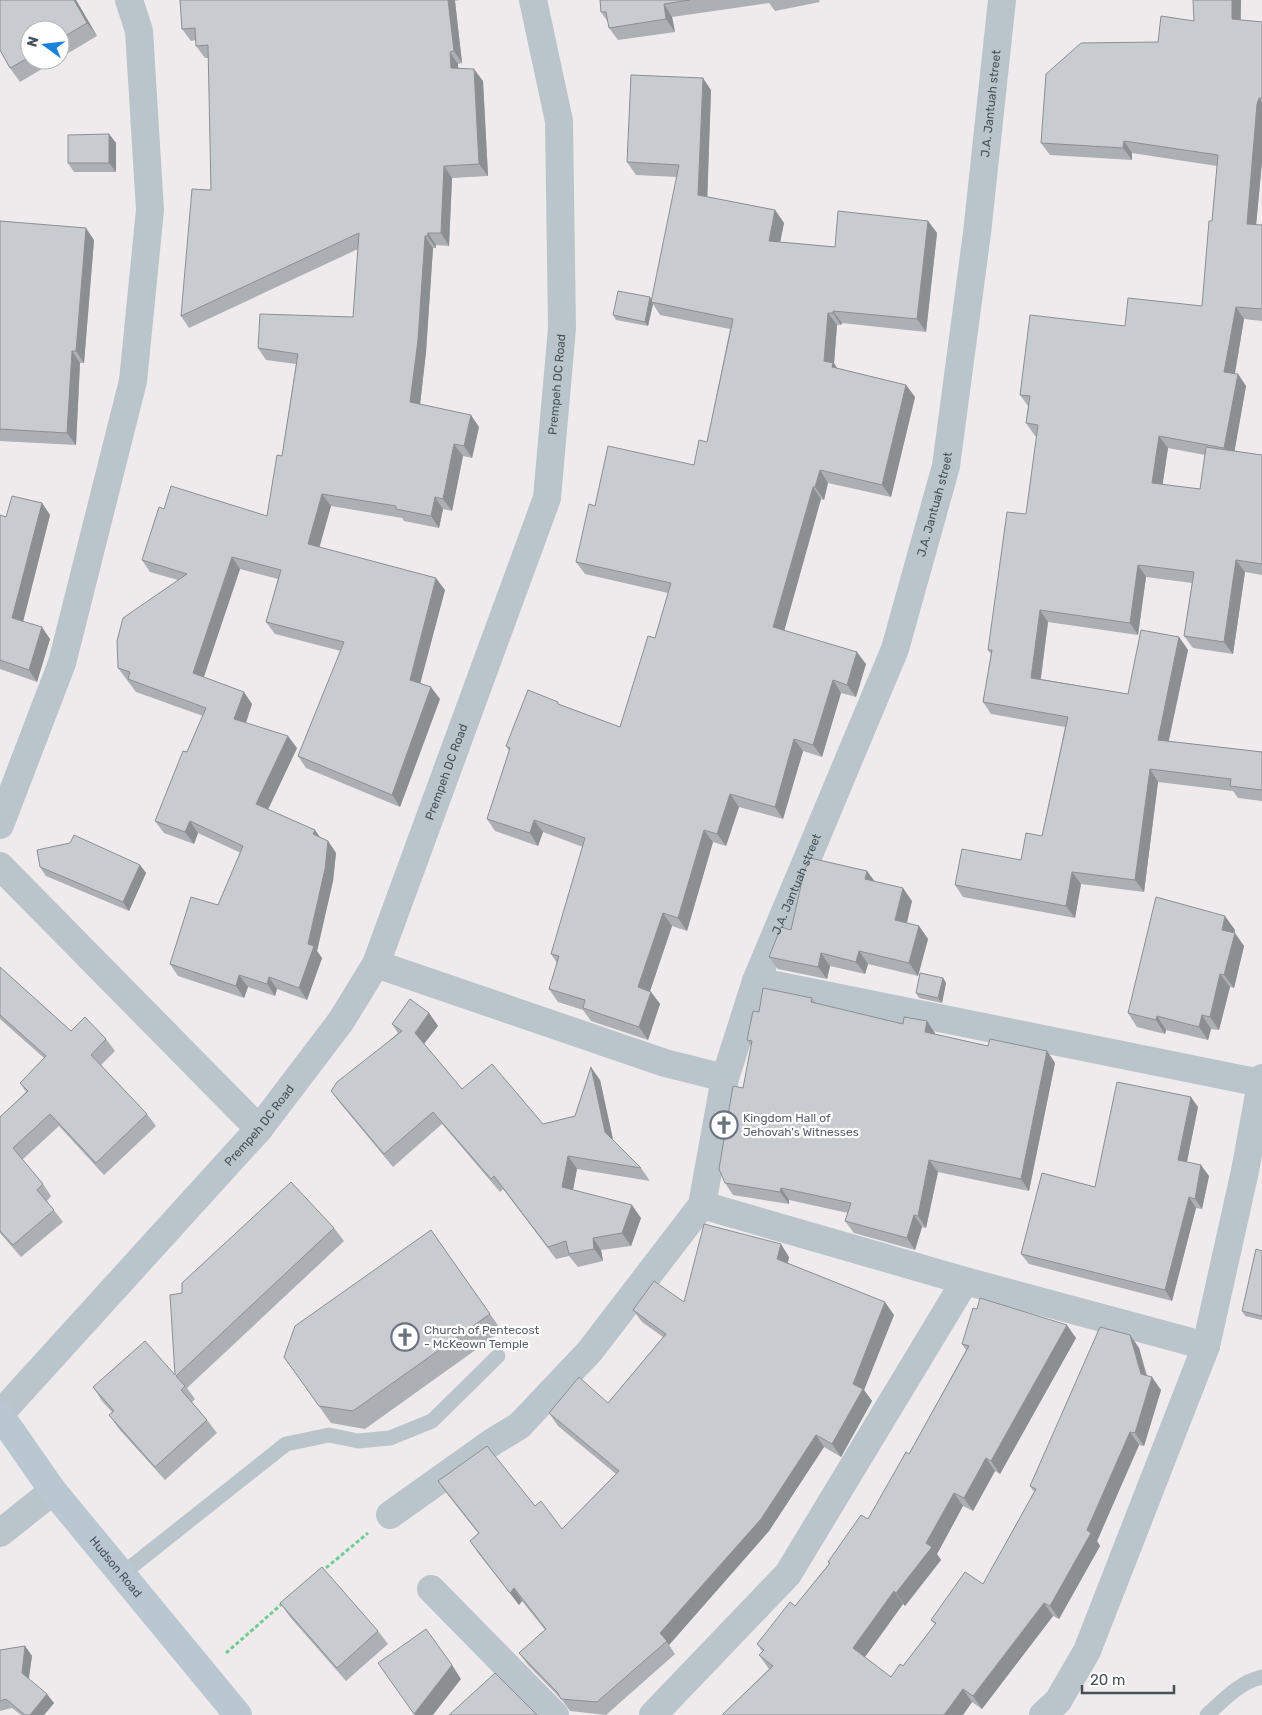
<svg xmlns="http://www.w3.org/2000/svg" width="1262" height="1715" font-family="Rubik,sans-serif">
  <rect width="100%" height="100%" fill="#efebec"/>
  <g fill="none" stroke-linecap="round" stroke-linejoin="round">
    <path stroke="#70cc95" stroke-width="3" stroke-dasharray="4 2.5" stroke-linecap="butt" d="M321 1572 368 1533
      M226 1653 283 1603"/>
    <path stroke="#b9c5cb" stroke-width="15" d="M122 1574 286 1444 329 1435 358 1441 390 1438 432 1421 498 1356
      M1207 1715C1222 1701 1241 1681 1262 1677"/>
    <g stroke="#b9c5cb" stroke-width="28">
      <path d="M0 825 62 663 133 381 150 210 139 31 129 0"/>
      <path d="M0 866 259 1129"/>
      <path d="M376 964 665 1063 725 1078"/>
      <path d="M756 981 1261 1083"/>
      <path d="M702 1205 965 1281 1206 1346"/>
      <path id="s1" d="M0 1414 259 1129 341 1021 376 964 547 498 562 328 559 121 533 0"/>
      <path id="s2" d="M390 1515 494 1441 519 1426 590 1351 702 1205 725 1078 756 981 895 649 946 466 977 233 1002 0"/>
      <path d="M0 1533 53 1491"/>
      <path d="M431 1589 555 1715"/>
      <path d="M653 1715 788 1574 965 1281"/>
      <path d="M1043 1715 1058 1701 1087 1651 1206 1346 1245 1171 1262 1078"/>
    </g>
    <path stroke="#b9c7d0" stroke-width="28" id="s3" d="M0 1415 53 1491 238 1715"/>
  </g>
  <path fill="#acafb4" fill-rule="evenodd" d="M0 0H76L97 36 60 58V30H30V60H57L20 82 10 68 0 50Z
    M180 0H460L455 1 462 63 458 64V68L483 81 488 176 452 178 449 246 436 245V248H433L426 352 420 404 479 427 472 458 463 456 452 511 443 509 439 528 404 521 402 518 331 506 319 547 445 590 420 683 440 699 400 807 306 768 298 756 341 651 275 634 266 622 278 579 240 569 204 677 252 704 246 723 297 748 268 809 315 830 320 838 328 841 336 853 333 881 317 951 322 958 307 1000 277 989 275 996 248 987 244 998 178 976 170 964 218 905 241 853 198 833 194 844 164 833 155 821 203 716 136 692 118 668 178 580 150 572 142 560 164 509 267 516 282 456 296 364 266 360 258 348 353 317 358 249 189 328 181 316 211 190 209 58H205L196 46V40L191 41 182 29Z
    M600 0H819L820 2 775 11 769 3 672 17 675 32 618 40 609 28 608 22 601 12Z
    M1241 0V20L1262 22V162L1256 225H1262V321L1244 319 1235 374H1238L1246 386 1234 451 1262 455V575L1245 572 1233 654 1193 648 1184 636 1192 583 1146 577 1138 635 1048 622 1041 679 1128 694 1179 637 1188 650 1169 741 1262 752V801L1238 798 1233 791 1158 782 1144 892 1081 884 1075 918 963 897 955 885 1021 860 1042 836 1065 727 991 714 983 702 991 654 988 650 1026 514 1037 436H1035L1026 423 1028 406 1020 395 1125 326 1202 306 1212 221 1217 166 1132 153V160L1050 155 1041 143 1158 42 1194 21ZM1168 448 1205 455 1200 489 1162 485Z
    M711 90 707 197 775 210 784 223 780 242 835 247 928 221 937 233 926 332 842 323 841 325H837L834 364 837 368 906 385 915 397 891 497 828 483 824 500 821 499 784 630 866 664 856 697 841 693 822 757 803 751 783 819 739 807 726 846 713 842 687 931 672 926 650 991 651 992 660 1004 648 1040 591 1021 583 1010 558 1002 549 989 557 963 551 954 583 847 543 832 538 846 495 831 487 819 509 751 506 746 561 705 620 727 655 638 668 593 585 574 576 562 595 506 694 465 707 442 730 329 660 315 653 304 648 326 616 320 613 315 652 300 677 177 636 175 627 162Z
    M109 134 116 143V172H74L68 163Z
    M0 221 94 240 84 363H80L76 445 0 441Z
    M42 503 50 515 23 621 50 639 37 682 0 669V515L6 517Z
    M140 865 146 873 129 911 46 876 40 867Z
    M867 871 874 881 912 901 907 923 919 926 928 939 918 976 868 964 865 974 830 966 827 979 778 969 769 957 791 930Z
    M1235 930 1234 933 1244 946 1234 988 1230 987 1219 1030 1211 1029 1208 1040 1166 1030 1165 1034 1137 1027 1128 1013Z
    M0 967 71 1031 106 1039 115 1051 101 1065 147 1114 156 1126 104 1175 59 1126 22 1160 43 1184 51 1196 47 1201 63 1222 21 1257 0 1233V1117L26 1092 20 1083 44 1058 0 1019Z
    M943 978 946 983 942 1003 919 998 916 993Z
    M812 998 816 1003 935 1033V1034L988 1046 1047 1051 1055 1063 1029 1191 938 1172 926 1228 922 1227 915 1250 854 1233 845 1221 848 1213 789 1200V1204L733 1195 725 1183 751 1046 747 1040Z
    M429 1013 438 1026 424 1044 462 1089 543 1124 575 1116 600 1080 613 1140 641 1168 650 1181 577 1169 573 1190 641 1218 631 1246 601 1250 603 1261 578 1267 569 1256 556 1259 503 1189 500 1192 442 1124 393 1167 340 1103 331 1091 398 1033 392 1024Z
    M1198 1107 1187 1162 1209 1176 1202 1209 1196 1208 1172 1301 1029 1264 1021 1254 1095 1187Z
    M334 1228 344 1241 187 1388 195 1399 192 1402 207 1420 217 1433 165 1480 119 1429 109 1415 112 1412 102 1401 93 1387 175 1375 182 1293Z
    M431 1230 502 1331 365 1429 331 1423 284 1357Z
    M1262 1251V1320L1245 1316 1242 1311Z
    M789 1257 788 1263 894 1315 864 1390 872 1401 841 1457 824 1447 769 1531 669 1645 675 1654 606 1715 570 1711 562 1700 528 1665 519 1653 545 1630 522 1601 519 1605 478 1553 470 1541 478 1533 447 1494 438 1481 535 1506 562 1529 616 1474 558 1426 549 1413 608 1403 663 1337 642 1322 633 1310 684 1302Z
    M977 1309 1076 1338 1000 1474 995 1471 973 1511 963 1506 937 1554 941 1560 905 1606 903 1604 865 1657 891 1677 903 1666 935 1624 931 1620 983 1584 1034 1492 1030 1486 1130 1335 1139 1348 1147 1375 1161 1390 1144 1446 1139 1445 1097 1541 1100 1546 1059 1619 1053 1616 982 1709 972 1702 963 1715H722L769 1669 759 1655 762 1651 757 1644 795 1606 829 1564 828 1562 868 1519 909 1454 966 1350 962 1344Z
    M280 1603 378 1631 388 1644 346 1681 290 1617Z
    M25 1646 32 1656 29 1679 54 1703 44 1715H21L12 1708 0 1711V1650Z"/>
  <path fill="#8c8f92" d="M74 0H76L97 36 87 23Z
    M448 0H454L455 1 462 63 454 51Z
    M1232 0H1241L1240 32 1232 19Z
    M664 4 672 17 675 32 666 19Z
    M450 52 458 64 459 80 451 68Z
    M474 69 483 81 488 176 479 164Z
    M703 78 711 90 707 207 698 195Z
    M1259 98 1262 102V162L1255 237 1247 224 1257 104Z
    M109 134 116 143V172L109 163Z
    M1124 141 1132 153V160L1123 148Z
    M444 166 452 178 449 246 441 233Z
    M775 210 784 223 778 253 769 241Z
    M928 221 937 233 926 332 917 319Z
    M86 228 94 240 84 363 76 351Z
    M428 233 436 245V248L427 236Z
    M425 236 433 248 426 352 419 414 410 402Z
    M650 297 653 302H651L653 304 648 326 645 322Z
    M1236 307 1244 319 1233 384 1224 372Z
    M833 311 842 323 841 325 833 313Z
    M828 313 837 325 834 363 842 376 824 361Z
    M72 351 80 363 76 445 67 433Z
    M1238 374 1246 386 1233 460 1224 448Z
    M906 385 915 397 891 497 882 485Z
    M471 415 479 427 472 458 464 446Z
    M1159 436 1168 448 1161 496 1152 483Z
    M454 444 463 456 452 511 443 499Z
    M820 470 828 483 824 500 815 487Z
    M813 487 821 499 782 639 773 627Z
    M322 494 331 506 317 556 308 544Z
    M435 497 443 509 439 528 431 516Z
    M42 503 50 515 21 630 12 618Z
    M232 557 240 569 201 685 193 673Z
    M1236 560 1245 572 1233 654 1224 642Z
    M1138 565 1146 577 1138 635 1130 623Z
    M436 578 445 590 418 692 410 680Z
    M1040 610 1048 622 1039 690 1031 678Z
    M42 627 50 639 37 682 29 670Z
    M1179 637 1188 650 1166 752 1158 740Z
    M857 652 866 664 856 697 847 685Z
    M833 680 841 693 822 757 813 745Z
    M431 687 440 699 400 807 392 795Z
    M244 692 252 704 243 731 234 719Z
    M288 736 297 748 265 816 256 804Z
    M794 739 803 751 783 819 775 807Z
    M1150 769 1158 782 1144 892 1135 880Z
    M730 794 739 807 726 846 717 834Z
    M534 820 543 832 538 846 530 833Z
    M190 821 198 833 194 844 185 832Z
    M315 830 323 842 313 834Z
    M704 830 713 842 687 931 678 918Z
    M328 841 336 853 333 881 317 951 322 958 307 1000 299 988Z
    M140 865 146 873 129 911 123 902Z
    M867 871 876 883 865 879Z
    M1072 872 1081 884 1075 918 1066 906Z
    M903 888 912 901 904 933 895 920Z
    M663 913 672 926 647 1000 638 987Z
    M1225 916 1235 930 1232 944 1222 930Z
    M919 926 928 939 918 976 909 963Z
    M1235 933 1244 946 1234 988 1224 975Z
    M859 951 868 964 865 974 856 962Z
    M821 953 830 966 827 979 818 967Z
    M1220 974 1230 987 1219 1030 1210 1017Z
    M239 975 248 987 244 998 236 986Z
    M269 977 277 989 275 996 267 984Z
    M943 978 946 983 942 1003 938 998Z
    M651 992 660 1004 648 1040 639 1027Z
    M429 1013 438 1026 423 1045 415 1033Z
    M1202 1015 1211 1029 1208 1040 1199 1027Z
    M1157 1016 1166 1030 1165 1034 1156 1020Z
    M927 1021 935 1033 933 1044 925 1032Z
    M1047 1051 1055 1063 1029 1191 1021 1179Z
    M591 1067 600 1080 614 1144 605 1132Z
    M1191 1097 1198 1107 1185 1171 1178 1160Z
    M568 1156 577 1169 571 1200 562 1187Z
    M929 1160 938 1172 926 1228 918 1216Z
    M1201 1165 1209 1176 1202 1209 1195 1199Z
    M781 1188 789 1200V1204L780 1192Z
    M1189 1197 1196 1208 1172 1301 1165 1290Z
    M632 1205 641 1218 631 1246 622 1233Z
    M914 1215 922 1227 915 1250 907 1238Z
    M593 1238 601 1250 603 1261 594 1249Z
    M781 1244 789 1257 785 1272 777 1259Z
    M885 1302 894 1315 864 1390 872 1401 841 1457 832 1444 853 1384Z
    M1067 1325 1076 1338 1000 1474 991 1461Z
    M1130 1335 1139 1348 1149 1386 1152 1377 1161 1390 1144 1446 1135 1433 1141 1374Z
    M1130 1432 1139 1445 1097 1541 1100 1546 1059 1619 1050 1606 1087 1530Z
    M816 1435 824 1447 769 1531 669 1645 660 1633Z
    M986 1458 995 1471 973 1511 964 1498Z
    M954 1493 963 1506 937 1554 941 1560 905 1606 896 1593 926 1543Z
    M514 1588 522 1601 519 1605 510 1593Z
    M894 1591 903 1604 862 1661 853 1648Z
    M1044 1603 1053 1616 982 1709 973 1696Z
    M25 1646 32 1656 28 1682 22 1673Z
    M452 1665 461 1679 433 1715H415L414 1714Z
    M963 1689 972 1702 963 1715H944Z
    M47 1694 54 1703 44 1715H30Z"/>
  <path fill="#c8ccd1" stroke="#8c8f92" d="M0 0H74L87 23 60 39V30H30V57L10 68 0 50Z
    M180 0H448L454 51 450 52 451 68 474 69 479 164 444 166 441 233H428L427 236H425L418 340 410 402 471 415 464 446 454 444 443 499 435 497 431 516 396 509V506L322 494 308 544 436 578 410 680 431 687 392 795 298 756 344 642 266 622 281 570 232 557 193 673 244 692 234 719 288 736 256 804 315 830 313 834 328 841 325 869 308 944 314 946 299 988 269 977 267 984 239 975 236 986 170 964 191 897 218 905 243 846 190 821 185 832 155 821 183 751 187 752 206 708 128 679 130 672 118 668 117 641 123 618 187 574 142 560 159 507 164 509 171 486 267 516 277 455 282 456 298 354 258 348 260 314 353 317 359 233 181 316 192 189 211 190 208 45 196 46 195 28 182 29Z
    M600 0H690L664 4 666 19 609 28 606 12H601Z
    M1193 0H1232V19L1262 22V98H1259L1257 104 1247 224 1262 225V309L1236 307 1224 372 1238 374 1224 448 1159 436 1152 483 1200 489 1206 447 1262 455V564L1236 560 1224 642 1184 636 1194 572 1138 565 1130 623 1040 610 1031 678 1128 694 1141 630 1179 637 1158 740 1262 752V790L1230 786 1231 779 1150 769 1135 880 1072 872 1066 906 955 885 962 849 1021 860 1026 833 1042 836 1068 717 983 702 992 650H988L1007 512 1026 514 1038 425 1026 423 1030 396 1020 395 1030 315 1125 326 1128 298 1202 306 1209 221H1212L1218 155 1124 141 1123 148 1041 143 1046 74 1081 43 1158 42 1161 16 1194 21Z
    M631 75 703 78 698 195 775 210 769 241 835 247 838 211 928 221 917 319 833 311V313H828L824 361 833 363 832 367 906 385 882 485 820 470 815 487H813L773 627 857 652 847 685 833 680 813 745 794 739 775 807 730 794 717 834 704 830 678 918 663 913 638 987 651 992 639 1027 583 1008 585 1000 549 989 559 956 551 954 585 838 534 820 530 833 487 819 510 748 506 746 528 690 558 702V704L620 727 648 636 655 638 671 583 576 562 589 504 595 506 608 446 694 465 699 440 707 442 733 319 651 302 679 165 627 162Z
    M109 134V163H68V135Z
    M0 221 86 228 76 351H72L67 433 0 429Z
    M618 291 650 297 645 322 613 315Z
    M12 496 42 503 12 618 42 627 29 670 0 660V515L6 517Z
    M74 835 140 865 123 902 40 867 37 850 70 843Z
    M810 858 867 871 865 879 903 888 895 920 919 926 909 963 859 951 856 962 821 953 818 967 769 957 781 927 791 930 804 872Z
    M1156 897 1225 916 1222 930 1235 933 1224 975 1220 974 1210 1017 1202 1015 1199 1027 1157 1016 1156 1020 1128 1013Z
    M0 967 71 1031 85 1017 106 1039 91 1055 147 1114 96 1163 50 1114 13 1148 43 1184 37 1190 54 1210 13 1245 0 1231V1117L28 1091 20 1083 46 1056 0 1015Z
    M920 973 943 978 938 998 916 993Z
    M763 988 812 998 811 1002 903 1024 904 1017 927 1021 925 1032 988 1046 990 1039 1047 1051 1021 1179 929 1160 918 1216 914 1215 907 1238 845 1221 851 1203 781 1188 780 1192 725 1183 719 1169 733 1086 743 1088 752 1041 747 1040 753 1011 759 1012Z
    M410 999 429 1013 415 1033 462 1089 492 1064 543 1124 575 1116 591 1067 605 1132 641 1168 568 1156 562 1187 632 1205 622 1233 593 1238 594 1249 569 1254 566 1241 548 1247 494 1176 491 1179 433 1112 384 1154 331 1091 337 1082 402 1031 392 1024Z
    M1117 1082 1191 1097 1178 1160 1201 1165 1195 1199 1189 1197 1165 1290 1021 1254 1042 1173 1095 1187Z
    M291 1182 334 1228 176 1376 185 1386 181 1390 207 1420 155 1467 109 1415 114 1411 93 1387 145 1341 175 1375 170 1295 182 1293V1283Z
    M704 1224 781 1244 777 1259 885 1302 853 1384 863 1389 832 1444 816 1435 761 1519 660 1633 667 1641 597 1702 561 1699 557 1692 519 1653 546 1629 514 1588 510 1593 470 1541 479 1533 438 1481 487 1446 535 1506 541 1501 562 1529 619 1471 549 1413 579 1377 608 1403 666 1334 633 1310 654 1281 684 1302Z
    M431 1230 490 1314 353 1411 319 1406 284 1357 295 1326Z
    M1256 1249 1262 1251V1316L1242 1311Z
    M980 1298 1067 1325 991 1461 986 1458 964 1498 954 1493 926 1543 932 1547 896 1593 894 1591 853 1648 891 1677 900 1664 903 1666 936 1623 931 1620 965 1572 983 1584 1036 1489 1030 1486 1100 1327 1130 1335 1141 1374 1152 1377 1135 1433 1130 1432 1087 1530 1091 1533 1050 1606 1044 1603 973 1696 963 1689 944 1715H722L773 1666 759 1655 764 1650 757 1644 790 1602 795 1606 830 1563 828 1562 861 1515 868 1519 906 1452 909 1454 969 1346 962 1344 973 1308 977 1309Z
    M322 1567 378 1631 337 1668 280 1603Z
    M426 1629 452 1665 414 1714 378 1663Z
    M25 1646 22 1673 47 1694 30 1715H25L6 1699 0 1701V1650Z
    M495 1673 537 1715H449Z"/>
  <defs>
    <g id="church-ring" transform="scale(1.4375)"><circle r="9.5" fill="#fff" stroke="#6b7280" stroke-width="1.5"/><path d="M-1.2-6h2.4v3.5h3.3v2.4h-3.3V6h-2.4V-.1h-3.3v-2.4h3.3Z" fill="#6b7280"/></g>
  </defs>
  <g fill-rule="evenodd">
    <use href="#church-ring" x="724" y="1125"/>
    <use href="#church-ring" x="405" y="1337"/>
  </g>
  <g text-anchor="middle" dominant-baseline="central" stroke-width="4.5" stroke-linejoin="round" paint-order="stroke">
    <g font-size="12" fill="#445159" stroke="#fff">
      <text stroke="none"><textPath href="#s2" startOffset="1590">J.A. Jantuah street</textPath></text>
      <text stroke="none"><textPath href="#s1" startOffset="1198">Prempeh DC Road</textPath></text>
      <text stroke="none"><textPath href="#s2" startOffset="1185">J.A. Jantuah street</textPath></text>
      <text stroke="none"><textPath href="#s1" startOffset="792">Prempeh DC Road</textPath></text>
      <text stroke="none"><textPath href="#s2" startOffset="780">J.A. Jantuah street</textPath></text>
      <text stroke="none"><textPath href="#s1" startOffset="388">Prempeh DC Road</textPath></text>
      <text stroke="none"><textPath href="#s3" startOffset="191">Hudson Road</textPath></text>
    </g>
    <g font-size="12" fill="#5b616d" stroke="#fff" text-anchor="start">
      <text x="743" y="1118">Kingdom Hall of<tspan x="743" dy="14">Jehovah's Witnesses</tspan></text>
      <text x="424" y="1330">Church of Pentecost<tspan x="424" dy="14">- McKeown Temple</tspan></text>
    </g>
  </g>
  <g transform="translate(45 45) rotate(285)"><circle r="24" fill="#ffffff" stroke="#b4b9bd"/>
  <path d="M0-4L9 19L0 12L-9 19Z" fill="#1882dc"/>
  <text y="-8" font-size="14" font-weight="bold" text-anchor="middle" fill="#445159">N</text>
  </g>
  <path d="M1082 1685v8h92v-8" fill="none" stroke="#445159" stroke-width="2.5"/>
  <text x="1090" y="1685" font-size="15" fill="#445159" stroke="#ffffff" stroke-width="4" paint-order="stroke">20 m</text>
</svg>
